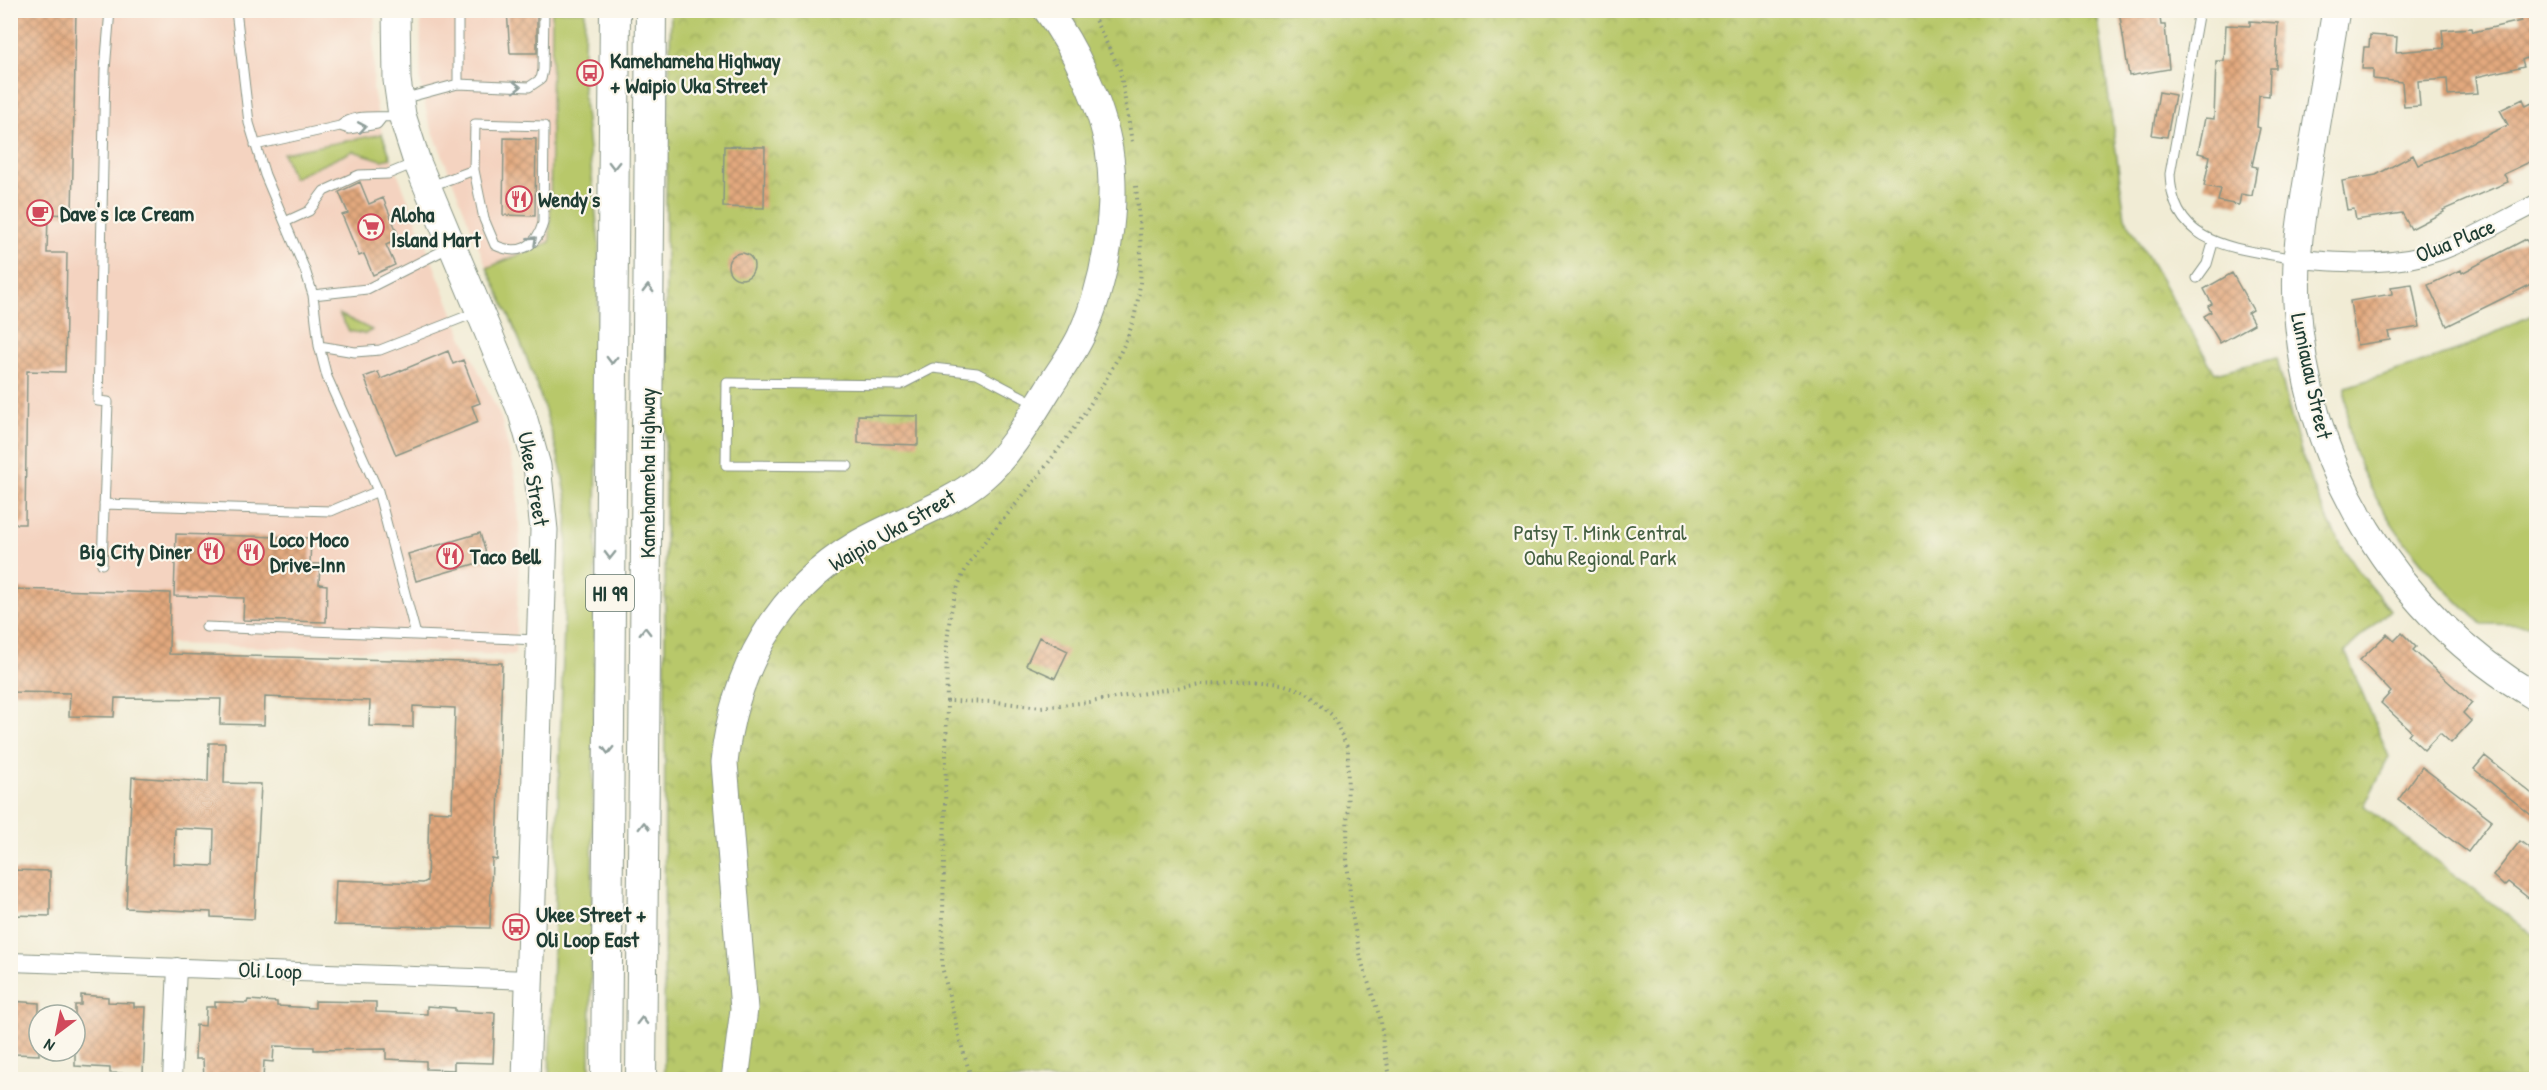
<svg xmlns="http://www.w3.org/2000/svg" width="2547" height="1090" font-family="'Patrick Hand',sans-serif">
  <defs>
    <pattern id="park-crowns" width="20" height="18" patternUnits="userSpaceOnUse" patternTransform="scale(1.5)"><rect width="20" height="18" fill="#b8c86b"/><path d="M2 6a3 3 0 1 1 6 0M12 15a3 3 0 1 1 6 0" fill="none" stroke="#95a459"/></pattern>
    <pattern id="building-cross-hatch" width="8" height="8" patternUnits="userSpaceOnUse" patternTransform="scale(1.5)"><rect width="8" height="8" fill="#e3a97e"/><path d="M0 0l8 8M0 8l8-8" fill="none" stroke="#b78b68"/></pattern>
  </defs>
  <rect width="100%" height="100%" fill="#fbf7ec"/>
  <filter id="ink" filterUnits="userSpaceOnUse"><feTurbulence type="fractalNoise" baseFrequency=".0167" numOctaves="2"/><feDisplacementMap in="SourceGraphic" scale="12" xChannelSelector="R" yChannelSelector="G"/><feConvolveMatrix kernelMatrix="1 2 1 2 8 2 1 2 1" color-interpolation-filters="sRGB"/></filter>
  <filter id="wash" filterUnits="userSpaceOnUse"><feTurbulence type="fractalNoise" baseFrequency=".008" numOctaves="4" result="noise"/><feDisplacementMap in="SourceGraphic" scale="24" xChannelSelector="R" yChannelSelector="G"/><feGaussianBlur stdDeviation="1.35" result="paint"/><feColorMatrix in="noise" values="0 0 0 0 0 0 0 0 0 0 0 0 0 0 0 0 0 1.4 0 .05"/><feComposite in="paint" operator="in"/></filter>
  <g filter="url(#wash)">
    <rect width="100%" height="100%" fill="#f1ecd5"/>
    <path fill="#f4d3c0" d="M11 11H375L373 90 382 134 462 336 501 418 517 484 520 544 515 655 11 639Z
      M421 11H552L550 242 487 268 428 119 420 81Z"/>
    <path fill="#b8c86b" stroke="#6c8250" stroke-width="1.5" d="M552 11H585L583 92 599 244 590 1079H549L568 503C553 419 524 344 487 268L550 242Z
      M382 134 391 158 382 160 353 151 293 178 283 153Z
      M2536 313V625L2482 624C2431 579 2380 520 2356 455 2347 434 2346 409 2346 387L2457 351Z
      M339 314 372 330 365 334 349 331Z"/>
    <path fill="url(#park-crowns)" stroke="#6c8250" stroke-width="1.5" d="M671 11H2097L2125 217 2215 373 2277 358C2293 429 2310 498 2350 559 2362 577 2377 593 2390 610L2345 651 2389 757 2364 806 2536 937V1079L664 1080 666 196Z"/>
    <g id="blocks">
      <path fill="url(#building-cross-hatch)" fill-rule="evenodd" d="M10 10H76L72 215 48 214 47 253H67L65 372 27 371 25 524H10Z
        M507 10H537V53H510Z
        M2119 10H2159L2161 25H2165L2169 69 2129 76Z
        M2516 10H2536V54L2522 60 2524 66 2476 77 2478 93 2448 95 2447 79 2418 81 2420 106 2404 107 2402 82 2373 79V69H2362L2364 47H2369L2370 35 2397 37 2396 52 2444 48 2442 30 2472 28 2473 32 2521 21Z
        M2250 21 2278 23 2276 68H2270L2269 96 2259 95 2257 127 2260 128 2252 166 2257 167 2252 196 2241 194 2239 205 2218 201 2221 189 2204 186 2210 156 2198 153 2205 118 2214 119 2216 61H2224L2226 25 2250 26Z
        M2159 92 2175 95 2167 137 2152 135Z
        M2523 99 2526 106 2536 101V159L2504 174 2508 182 2443 210 2444 212 2411 229 2402 213 2356 220 2354 209 2347 210 2342 181 2376 175 2413 155 2418 165 2468 144 2508 125 2500 110Z
        M504 138 536 139 535 216 503 215Z
        M724 146 765 147 764 208 723 207Z
        M360 182 369 204 383 198 400 239 386 245 395 265 373 275 364 254 359 256 342 215 348 213 339 192Z
        M2526 239 2528 243 2536 239V282L2447 326 2428 285 2461 270 2462 273Z
        M728 266a13 13 0 1 1 26 0a13 13 0 1 1-26 0Z
        M2232 273 2253 310 2248 313 2254 324 2220 343 2204 316 2211 312 2208 306 2212 304 2204 289Z
        M2412 284 2420 327 2388 332 2390 340 2357 345 2350 301 2392 294 2391 287Z
        M448 351 453 364 463 360 480 403 472 406 478 422 396 455 364 377 378 372 381 379Z
        M858 415 918 416V445L858 443Z
        M480 533 488 560 416 581 408 554Z
        M176 534 311 538 310 564H320L319 584 327 585 326 622 243 620 244 598 174 596Z
        M10 589 170 593 169 654 502 663 497 860 492 859 490 928 334 925 336 880 423 883 427 881 429 811 452 812 455 708 413 706V727L369 726 370 701 265 697 264 725 220 724 221 699 115 698 114 717 69 716 70 693 10 692Z
        M2402 633 2416 647 2413 650 2472 703 2463 713 2471 721 2451 743 2440 733 2424 750 2408 735 2411 731 2381 703 2391 692 2360 660 2387 634 2394 641Z
        M1039 637 1068 651 1055 678 1026 665Z
        M209 743H225L224 783 261 784 254 919 211 917V912L126 908 132 777 208 782ZM175 828 214 830 213 866 174 864Z
        M2485 756 2536 797V819L2474 769Z
        M2422 767 2492 820 2468 852 2398 800Z
        M2520 841 2536 853V904L2508 882 2504 886 2493 876Z
        M10 870 50 871V916L10 915Z
        M81 995 108 997V1002L134 1003V1007H146L143 1074 110 1073V1068L75 1066V1005H81Z
        M248 1000 277 1002V1006L315 1008V1001L376 1002V1012L427 1014V1006L455 1008V1011L495 1013 493 1063 454 1062V1070L426 1069V1061L386 1059V1049L314 1050V1047L274 1046 273 1062 264 1061 263 1080H204L203 1059H195L196 1025 205 1026 206 1007H215V1002L247 1003Z
        M10 1001 39 1003V1055L15 1054V1048H10Z"/>
    </g>
  </g>
  <g filter="url(#ink)">
    <use href="#blocks" fill-opacity="0" stroke="#889484" stroke-width="1.5"/>
    <g fill="none" stroke-linecap="round" stroke-linejoin="round">
      <g stroke="#889484" stroke-width="11">
        <path id="lane" d="M236 10 249 123 265 175 305 270 313 295 319 346
          M2199 10 2170 174C2172 248 2238 248 2295 259
          M458 84 529 87 541 79 543 70 544 10
          M402 99 458 84V10
          M340 126 349 129 377 124 381 119
          M255 145 340 126C357 112 380 119 400 116
          M431 186 474 170 475 124 544 126 543 223C536 248 518 256 495 245L484 219 474 170
          M285 222 309 211 324 191 359 175 388 174 415 163
          M2197 278 2207 264 2213 243
          M313 295 367 289 450 247
          M477 312 380 350 355 352 319 346 327 377 378 491 416 635 539 640
          M848 466 726 465 727 383 900 385 933 368 977 373 1036 404
          M104 504 331 511 378 491
          M102 564 108 402 98 401 105 70 110 10
          M206 627 416 635"/>
      </g>
      <g stroke="#889484" stroke-width="20">
        <path id="street" d="M2298 259C2346 263 2394 267 2440 251 2473 239 2505 219 2536 204
          M10 962 529 980
          M172 1080 177 967"/>
      </g>
      <g stroke="#889484" stroke-width="29">
        <path id="secondary" d="M396 10 397 80 402 115 417 162 522 413 537 466 544 530 526 1080
          M2336 10C2328 60 2319 109 2311 158 2303 206 2294 254 2297 303 2306 467 2395 614 2536 697
          M735 1080 744 1009 724 763C733 672 777 592 856 545 897 521 946 508 983 477 1009 455 1029 420 1047 391 1058 373 1072 355 1081 336 1106 283 1118 207 1109 150 1102 105 1074 46 1047 10"/>
      </g>
      <g stroke="#889484" stroke-width="32">
        <path id="primary" d="M606 1080 615 10
          M641 1080 651 10"/>
      </g>
      <path stroke="#889484" stroke-width="4" stroke-dasharray="1.5 4.5" stroke-linecap="butt" d="M1090 10 1120 70 1132 142
        M1136 186C1140 231 1146 277 1133 321 1117 376 1053 458 1016 504 995 530 968 556 957 589 945 625 946 663 947 701L996 702 1041 707 1090 702 1200 684 1252 681 1282 684 1306 692 1333 716 1348 749 1347 860 1352 915 1362 963 1381 1021 1383 1045 1391 1080
        M947 701 942 967 961 1044 972 1080"/>
      <use href="#lane" stroke="#fff" stroke-width="9"/>
      <use href="#street" stroke="#fff" stroke-width="18"/>
      <use href="#secondary" stroke="#fff" stroke-width="27"/>
      <use href="#primary" stroke="#fff" stroke-width="30"/>
    </g>
    <defs><path id="oneway-chevron" d="M-2-3.5L2.5 0L-2 3.5" fill="none" stroke-width="1.6" stroke-linecap="round" stroke-linejoin="round" transform="scale(1.5)"/></defs>
    <g stroke="#8f9e9a">
      <use href="#oneway-chevron" transform="translate(517 87)"/>
      <use href="#oneway-chevron" transform="translate(362 127) rotate(-10)"/>
      <use href="#oneway-chevron" transform="translate(614 165) rotate(91)"/>
      <use href="#oneway-chevron" transform="translate(533 240) rotate(-43)"/>
      <use href="#oneway-chevron" transform="translate(648 289) rotate(-90)"/>
      <use href="#oneway-chevron" transform="translate(612 360) rotate(91)"/>
      <use href="#oneway-chevron" transform="translate(610 555) rotate(91)"/>
      <use href="#oneway-chevron" transform="translate(645 631) rotate(-90)"/>
      <use href="#oneway-chevron" transform="translate(608 750) rotate(91)"/>
      <use href="#oneway-chevron" transform="translate(644 826) rotate(-90)"/>
      <use href="#oneway-chevron" transform="translate(642 1021) rotate(-90)"/>
    </g>
  </g>
  <defs>
    <g id="bus-ring" transform="scale(1.35)"><circle r="9.5" fill="#fbf7ec" stroke="#d1495b" stroke-width="1.5"/><path d="M-5-6H5V4H4V6H2V4H-2V6H-4V4H-5ZM-3.5-4V0h7V-4ZM-3.5 1.2v1.5H-2V1.2ZM2 1.2v1.5H3.5V1.2Z" fill="#d1495b"/></g>
    <g id="restaurant-ring" transform="scale(1.35)"><circle r="9.5" fill="#fbf7ec" stroke="#d1495b" stroke-width="1.5"/><path d="M-5-6h1v4h1v-4h1v4h1v-4h1v5L-1.5 .5V6h-2V.5L-5-1ZM5-6V6H3V1.5H1.5Q1.5-4 5-6Z" fill="#d1495b"/></g>
    <g id="cafe-ring" transform="scale(1.35)"><circle r="9.5" fill="#fbf7ec" stroke="#d1495b" stroke-width="1.5"/><path d="M-5.5-4.5H6V0H3Q3 3.5 0 3.5H-2.5Q-5.5 3.5-5.5 0ZM3-3.2v2h1.7v-2ZM-6 4.5H4V6H-6Z" fill="#d1495b"/></g>
    <g id="supermarket-ring" transform="scale(1.35)"><circle r="9.5" fill="#fbf7ec" stroke="#d1495b" stroke-width="1.5"/><path d="M-6-5.5h2.5l.6 2H6L4.5 2H-2.5L-4.4-4H-6ZM-1.5 3.2a1.3 1.3 0 1 0 .1 0ZM3 3.2a1.3 1.3 0 1 0 .1 0Z" fill="#d1495b"/></g>
  </defs>
  <g fill-rule="evenodd">
    <use href="#bus-ring" x="590" y="73"/>
    <use href="#restaurant-ring" x="519" y="199"/>
    <use href="#cafe-ring" x="40" y="213"/>
    <use href="#supermarket-ring" x="371" y="227"/>
    <use href="#restaurant-ring" x="211" y="551"/>
    <use href="#restaurant-ring" x="251" y="552"/>
    <use href="#restaurant-ring" x="450" y="556"/>
    <use href="#bus-ring" x="516" y="927"/>
  </g>
  <g text-anchor="middle" dominant-baseline="central" stroke-width="4.5" stroke-linejoin="round" paint-order="stroke">
    <rect fill="#fbf7ec" stroke="#61756b" stroke-width="1.5" x="586" y="575" width="48" height="36" rx="4.5"/>
    <g font-size="21" font-weight="bold" fill="#1f3d34">
      <text x="610" y="593">HI 99</text>
    </g>
    <g font-size="22" font-weight="bold" fill="#1f3d34" stroke="#fbf7ec" text-anchor="start">
      <text x="610" y="60">Kamehameha Highway<tspan x="610" dy="25">+ Waipio Uka Street</tspan></text>
      <text x="538" y="199">Wendy's</text>
      <text x="60" y="213">Dave's Ice Cream</text>
      <text x="391" y="214">Aloha<tspan x="391" dy="25">Island Mart</tspan></text>
      <text x="270" y="539">Loco Moco<tspan x="270" dy="25">Drive-Inn</tspan></text>
      <text x="192" y="551" text-anchor="end">Big City Diner</text>
      <text x="470" y="556">Taco Bell</text>
      <text x="536" y="914">Ukee Street +<tspan x="536" dy="25">Oli Loop East</tspan></text>
    </g>
    <g font-size="22" fill="#1f3d34" stroke="#fbf7ec">
      <text transform="translate(2455 240) rotate(-22)">Olua Place</text>
      <text transform="translate(2312 376) rotate(78)">Lumiauau Street</text>
      <text transform="translate(647 473) rotate(-90)">Kamehameha Highway</text>
      <text transform="translate(534 479) rotate(80)">Ukee Street</text>
      <text transform="translate(892 530) rotate(-30)">Waipio Uka Street</text>
      <text transform="translate(270 970) rotate(2)">Oli Loop</text>
    </g>
    <g font-size="22" fill="#456042" stroke="#fbf7ec">
      <text x="1600" y="532">Patsy T. Mink Central<tspan x="1600" dy="25">Oahu Regional Park</tspan></text>
    </g>
  </g>
  <rect width="2547" height="1090" fill="none" stroke="#fbf7ec" stroke-width="36"/>
  <g transform="translate(57 1033) rotate(212)"><circle r="28" fill="#fbf7ec" stroke="#a3ada2" stroke-width="1.5"/>
  <path d="M0-4.5L10 22L0 15L-10 22Z" fill="#d1495b"/>
  <text y="-9" font-size="16" font-weight="bold" text-anchor="middle" fill="#1f3d34">N</text>
  </g>
</svg>
